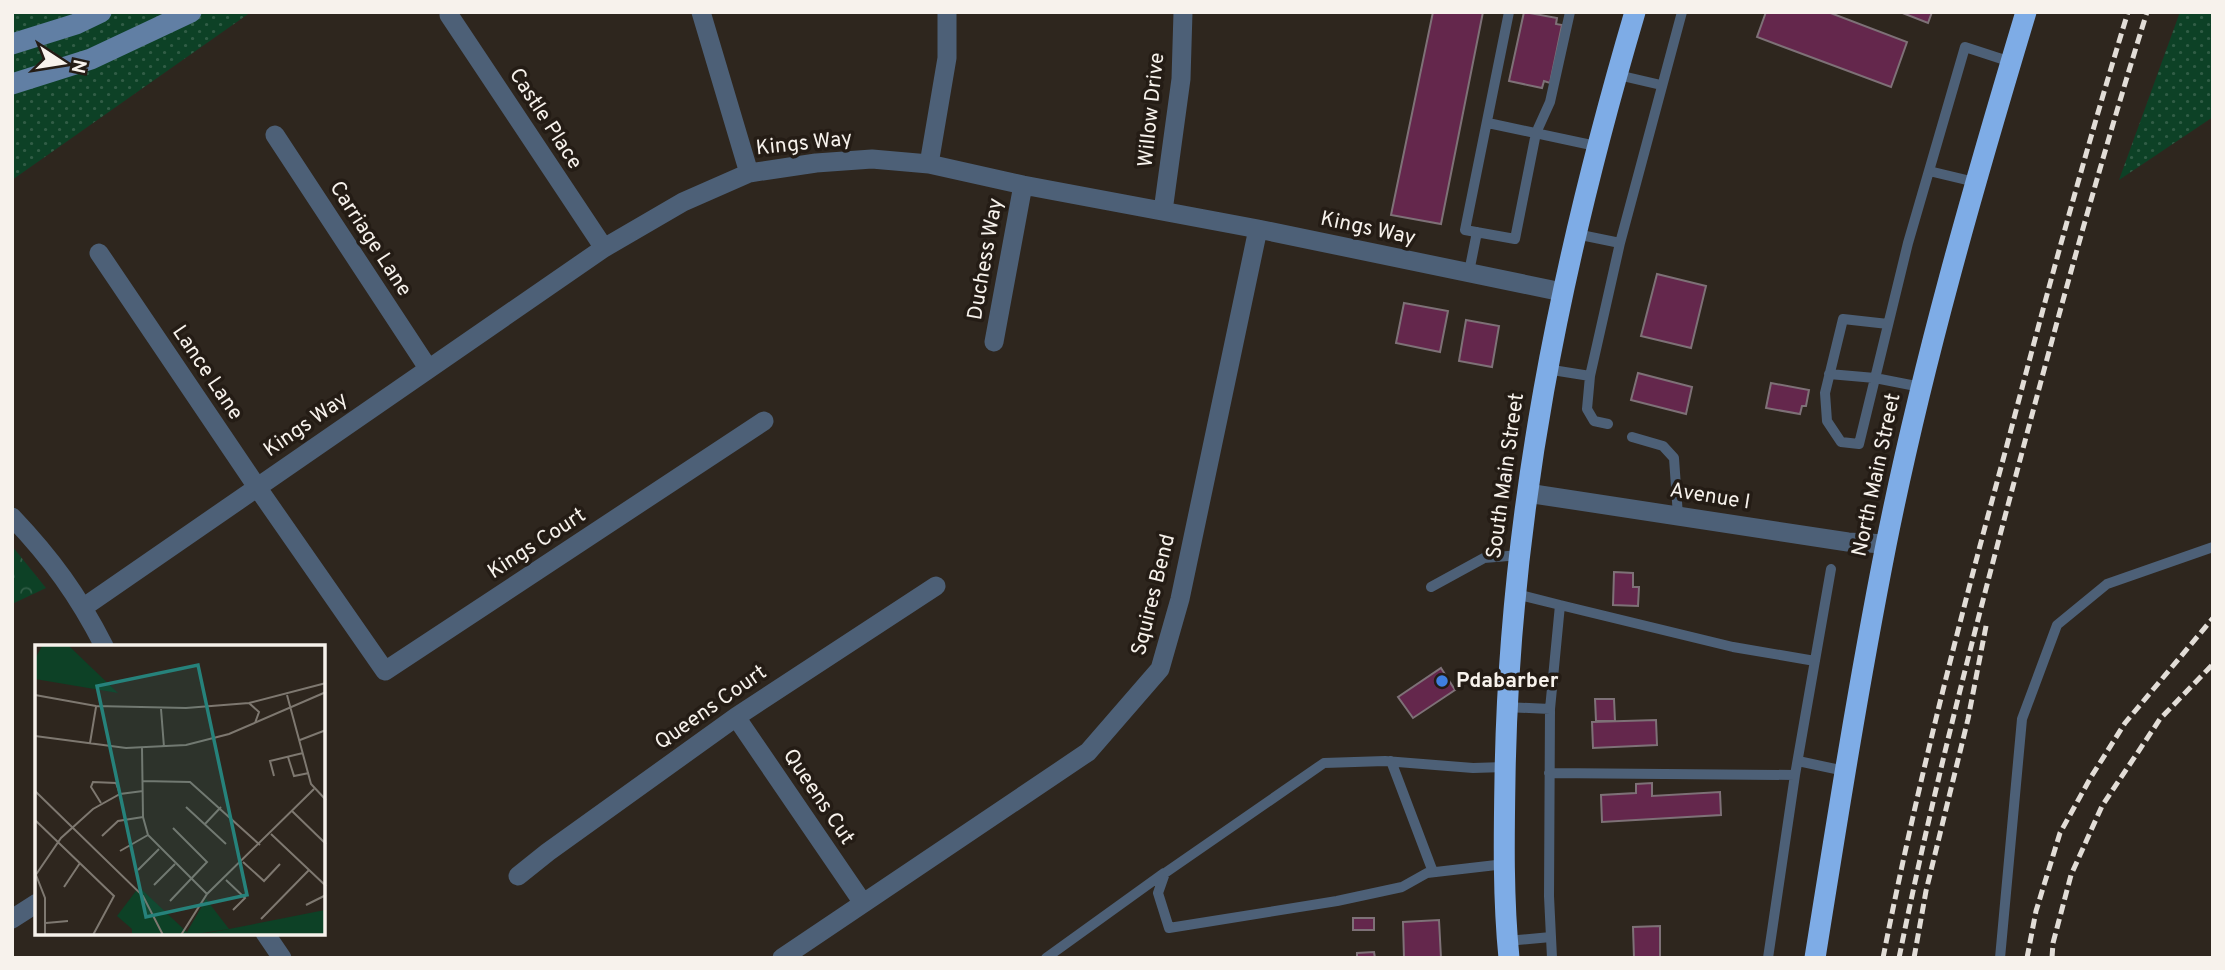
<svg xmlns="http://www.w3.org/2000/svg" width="2225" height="970" font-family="Overpass,sans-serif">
  <defs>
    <pattern id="grass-dots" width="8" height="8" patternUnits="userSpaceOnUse" patternTransform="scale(1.75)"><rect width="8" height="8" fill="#0d4126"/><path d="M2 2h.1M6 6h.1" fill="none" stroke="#315d46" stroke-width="1.8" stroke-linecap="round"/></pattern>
    <pattern id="park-crowns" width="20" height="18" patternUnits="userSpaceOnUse" patternTransform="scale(1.75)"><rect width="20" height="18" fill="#0d4126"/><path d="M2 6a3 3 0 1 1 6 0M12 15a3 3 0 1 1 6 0" fill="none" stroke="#315d46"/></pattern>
  </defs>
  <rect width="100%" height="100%" fill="#2e261e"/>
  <path fill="url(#grass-dots)" d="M12 12H251L12 180Z
    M2180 12H2213V117L2119 180Z"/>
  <path fill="url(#park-crowns)" d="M12 546 46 588 12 604Z"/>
  <path fill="#64274c" stroke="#7e7177" stroke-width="2" d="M1433 12H1483L1441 224 1391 215Z
    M1524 12 1557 18 1556 24 1562 25 1550 83 1544 81 1542 88 1509 81Z
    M1766 12H1828L1907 42 1891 87 1757 37Z
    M1900 12H1932L1928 23Z
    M1657 274 1706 286 1691 348 1641 336Z
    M1404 303 1448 311 1440 352 1396 343Z
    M1466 320 1499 326 1492 367 1459 361Z
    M1638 373 1692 387 1686 414 1631 400Z
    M1771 383 1809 390 1806 406H1802L1800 414 1766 408Z
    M1614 572 1633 573V587H1639L1638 606 1613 605Z
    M1441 668 1455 690 1413 718 1398 697Z
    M1595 699H1614L1615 721H1596Z
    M1656 720 1657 745 1593 748 1592 722Z
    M1652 783V796L1720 792 1721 815 1602 822 1601 795 1636 793V784Z
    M1353 918H1374V930H1353Z
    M1439 920 1441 958H1404L1403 922Z
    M1660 926V958H1634L1633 927Z
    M1374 952 1375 958H1357V953Z"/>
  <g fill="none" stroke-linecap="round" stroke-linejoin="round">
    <path stroke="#4d6077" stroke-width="10" d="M1509 12 1465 230 1515 239 1536 133 1550 102 1570 12
      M1618 75 1661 85
      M1488 123 1596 146
      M1929 171 1975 182
      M1576 234 1620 243
      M1469 272 1477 232
      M1888 324 1843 319 1825 393 1827 421 1841 442 1859 444 1908 243 1965 47 2011 62
      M1546 369 1590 376
      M1829 374 1875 378 1921 387
      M1608 424 1594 421 1587 409 1590 376 1620 243 1682 12
      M1632 437 1663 446 1674 458 1678 516
      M1431 587 1484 558 1520 555
      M1516 594 1560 605 1550 709 1549 896 1552 958
      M1560 605 1733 647 1815 661
      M1506 707 1550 709
      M1391 761 1433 872
      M1798 761 1845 771
      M1549 773 1795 775
      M1505 864 1427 873 1402 887 1337 901 1169 928 1158 893 1165 873 1324 763 1385 761 1473 768 1505 767
      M1507 941 1551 937
      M1046 958 1164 873
      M1768 958 1795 775 1831 569
      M2000 958 2022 719 2057 625 2107 584 2213 547"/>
    <path stroke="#4d6077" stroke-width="19" d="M701 12 749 173
      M449 15 604 248
      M275 135 428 368
      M929 164 947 58V12
      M1163 211 1181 79 1183 12
      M99 253 257 487 385 671 764 421
      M994 342 1023 185
      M1527 493 1848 542 1886 544
      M12 517C51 558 78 595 104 646
      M84 607 604 248 683 202 749 173 816 163 872 159 929 164 1023 185 1258 229 1562 292
      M736 717 863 903
      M518 876 548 852 736 717 936 586
      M12 919 37 903
      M265 933 282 958
      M782 958 1088 752 1160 669 1180 599 1258 229"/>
    <path stroke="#617fa4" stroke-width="21" d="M12 44 76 24 101 12
      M12 84 91 59 191 12"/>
    <path stroke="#7eace6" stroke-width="21" d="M1509 958C1503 898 1504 837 1505 778 1509 515 1561 263 1635 12
      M1815 958C1837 820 1859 682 1886 545 1922 365 1973 188 2026 12"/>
    <path stroke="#e2ddd7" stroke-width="5" stroke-dasharray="10 5" stroke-linecap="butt" d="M1883 958C1917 785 1961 615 2007 445 2045 300 2084 156 2128 12
      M1899 958C1932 795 1973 636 2016 475 2057 320 2099 166 2147 12
      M1914 958 1926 891 1968 719 1987 621
      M2027 958 2036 911 2060 833 2091 777 2125 723 2213 618
      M2052 958 2053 943 2071 875 2102 806 2160 719 2213 664"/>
  </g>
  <circle fill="#3f7fe0" stroke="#241c15" stroke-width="2.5" cx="1442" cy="681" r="7"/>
  <g text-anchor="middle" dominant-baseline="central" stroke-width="7" stroke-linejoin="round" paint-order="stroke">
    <g font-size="21" fill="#f7f2ec" stroke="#241c15">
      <text transform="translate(1152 110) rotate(-84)">Willow Drive</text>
      <text transform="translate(545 119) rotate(57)">Castle Place</text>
      <text transform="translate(804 144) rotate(-6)">Kings Way</text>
      <text transform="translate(1368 229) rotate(12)">Kings Way</text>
      <text transform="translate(370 239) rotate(57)">Carriage Lane</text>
      <text transform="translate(986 259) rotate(-80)">Duchess Way</text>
      <text transform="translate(207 373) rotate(56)">Lance Lane</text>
      <text transform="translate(306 425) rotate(-35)">Kings Way</text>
      <text transform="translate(1877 475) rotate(-78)">North Main Street</text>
      <text transform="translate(1506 476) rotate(-82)">South Main Street</text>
      <text transform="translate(1710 497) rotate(9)">Avenue I</text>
      <text transform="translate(537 544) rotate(-33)">Kings Court</text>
      <text transform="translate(1154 595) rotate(-76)">Squires Bend</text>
      <text transform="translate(711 708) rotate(-35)">Queens Court</text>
      <text transform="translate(818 797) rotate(56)">Queens Cut</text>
    </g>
    <g font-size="21" font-weight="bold" fill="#f7f2ec" stroke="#241c15" text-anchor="start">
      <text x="1456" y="681">Pdabarber</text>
    </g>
  </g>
  <g transform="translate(35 645)">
    <rect width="290" height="290" fill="#2e261e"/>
    <path d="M7 1H34L83 48 0 34V14ZM104 242 155 290H97V284L82 271ZM290 265V290H162L194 284Z" fill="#0d4126"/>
    <path d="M171 254 194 284 155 290 152 287Z" fill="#0d4126"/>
    <path fill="none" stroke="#7e7870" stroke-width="2" d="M0 50 61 61 151 63 214 58 291 38M252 50 276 139 291 155M214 58 224 67 220 78M126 64 129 102M0 91 91 103 151 100 194 89 291 47M265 95 291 85M55 98 61 62M107 103 108 172 113 190 172 249M253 112 259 131 274 128M239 131 235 116 268 108M107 136 155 137 225 200M0 146 108 251 128 290M66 158 56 142 58 137 81 138 85 149M151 162 191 199M257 166 291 199M0 175 79 251 58 290M170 179 186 162M236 189 291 241M67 191 83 176 108 172M85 206 113 190M208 217 229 236 245 219M103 225 124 204M1 230 10 253V290M0 231 26 193 58 164 85 149 108 146M191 235 210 253 198 265M119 240 140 219M29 242 45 218M135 256 172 217 138 183M271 260 291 250M226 274 274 225M11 278 33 276M146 290 172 249 279 144"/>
    <path fill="#26827b" fill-opacity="0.15" stroke="#26827b" stroke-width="3.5" d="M163 20 212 250 111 272 62 41Z"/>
    <rect width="290" height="290" fill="none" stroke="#f7f2ec" stroke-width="3.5"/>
  </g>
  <rect width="2225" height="970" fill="none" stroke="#f7f2ec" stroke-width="28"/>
  <g transform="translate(63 63) rotate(102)" stroke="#241c15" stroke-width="5" paint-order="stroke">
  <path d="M0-5L12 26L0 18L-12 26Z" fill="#f7f2ec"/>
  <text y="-10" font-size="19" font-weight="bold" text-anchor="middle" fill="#f7f2ec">N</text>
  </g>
</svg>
